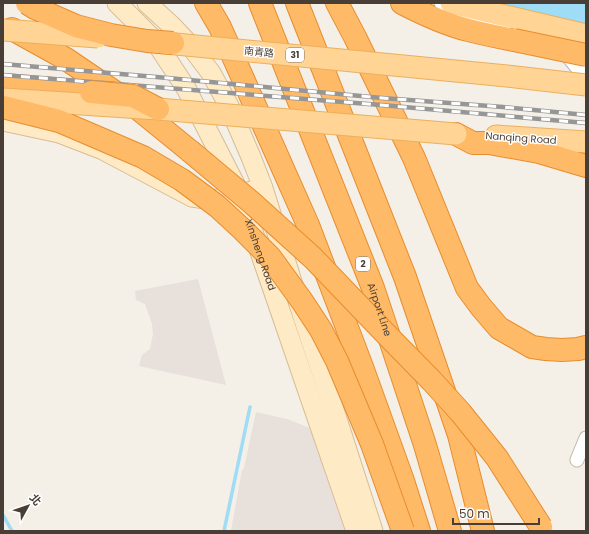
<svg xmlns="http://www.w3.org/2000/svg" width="589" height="534" font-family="Poppins,'Noto Sans TC',sans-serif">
  <rect width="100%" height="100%" fill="#f4efe7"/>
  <path fill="#e7e0db" d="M198 279 226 385 139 366 142 355 150 349 153 334 152 324 145 304 136 300 135 291Z
    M256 412 287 419 310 428 345 531H231L242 470 244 468Z"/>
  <path fill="#9fdcf5" d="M491 3H586V24L513 9Z"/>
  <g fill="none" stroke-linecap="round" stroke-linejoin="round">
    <path stroke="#9fdcf5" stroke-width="3.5" d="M3 515 12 531
      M224 531 250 407"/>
    <g stroke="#c3b8ac" stroke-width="15">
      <path id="minor" d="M441 3 458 14 504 29
        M562 52 566 54 586 79
        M577 460 586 438"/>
    </g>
    <g stroke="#d7bd94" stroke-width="21">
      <g id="secondary">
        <path id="s1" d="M117 3 155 41 186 88 240 194 356 531"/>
        <path d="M147 3 172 26 189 44 211 73 229 106 251 157 263 188 303 317 336 416 373 531"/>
        <path d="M3 121 59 133 103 150 192 197 213 200 252 191"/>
      </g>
    </g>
    <g stroke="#ebb05e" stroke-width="23">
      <path id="primary" d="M451 3 586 35
        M496 136 586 142"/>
    </g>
    <g stroke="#e78d2e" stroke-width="24">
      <g id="motorway">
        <path d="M206 3 220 27 308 225 362 367 402 478 419 531"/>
        <path id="s2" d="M260 3 373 288 425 445 450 531"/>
        <path d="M297 3 405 277 459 435 483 531"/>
        <path d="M337 3 355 37 414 158 467 288 481 307 499 328 532 347 546 349 562 350 578 349 586 347"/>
        <path d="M402 3C423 14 445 24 468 30 483 34 499 37 514 40"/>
        <path d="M12 29 66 59 131 103 190 151"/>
        <path d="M3 85 91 92"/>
        <path d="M456 134 473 143H489L539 152 586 166"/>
      </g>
    </g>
    <use href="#minor" stroke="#fff" stroke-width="13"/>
    <use href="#secondary" stroke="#ffeac6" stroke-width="19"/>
    <use href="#primary" stroke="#ffd495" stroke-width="21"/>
    <use href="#motorway" stroke="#ffba67" stroke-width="22"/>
    <g stroke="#969696" stroke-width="4.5">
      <path id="rail" d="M3 64 168 78 382 98 503 107 586 115
        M3 75 381 105 586 123"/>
    </g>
    <use href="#rail" stroke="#fff" stroke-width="3" stroke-dasharray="9" stroke-linecap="butt"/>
    <g stroke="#ebb05e" stroke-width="23" stroke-linecap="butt">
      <path id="primary-bridge" d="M3 30 98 37
        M155 42 507 76 586 85
        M3 99 158 109 456 134"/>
    </g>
    <g stroke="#e78d2e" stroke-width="24" stroke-linecap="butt">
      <path id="motorway-bridge" d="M27 3 35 8 76 26 111 35 147 41 173 43
        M514 40 586 55
        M91 92 133 96 158 109
        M3 107 59 121 143 157 182 180 217 206 242 229 270 257 302 301 321 330 337 361 372 444 403 531
        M190 151 251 202 313 258 384 332 432 381 461 413 497 458 541 527"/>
    </g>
    <use href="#primary-bridge" stroke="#ffd495" stroke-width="21"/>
    <use href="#motorway-bridge" stroke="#ffba67" stroke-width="22"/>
  </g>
  <g text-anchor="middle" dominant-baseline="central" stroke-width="3" stroke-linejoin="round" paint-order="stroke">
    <g fill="#fff" stroke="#7f7872" stroke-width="1">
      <rect x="286" y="48" width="18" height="14" rx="3"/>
      <rect x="356" y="257" width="14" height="14" rx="3"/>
    </g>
    <g font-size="9" font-weight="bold" fill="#483e35">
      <text x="295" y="55">31</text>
      <text x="363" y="264">2</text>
    </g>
    <g font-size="10" fill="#483e35" stroke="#fff">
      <text transform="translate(259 52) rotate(6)">南青路</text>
      <text transform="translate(521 138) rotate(4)">Nanqing Road</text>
      <text stroke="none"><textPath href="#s1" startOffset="293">Xinsheng Road</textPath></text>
      <text stroke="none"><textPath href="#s2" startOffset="329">Airport Line</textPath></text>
    </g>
  </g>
  <rect width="589" height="534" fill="none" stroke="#483e35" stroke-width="8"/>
  <g transform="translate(28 506) rotate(50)" stroke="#ffffff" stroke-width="3" paint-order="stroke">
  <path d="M0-3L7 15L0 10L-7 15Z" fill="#483e35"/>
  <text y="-6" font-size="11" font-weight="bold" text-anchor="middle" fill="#483e35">北</text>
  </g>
  <path d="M453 518v6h86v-6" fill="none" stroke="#483e35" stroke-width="2"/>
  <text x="459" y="518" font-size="12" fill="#483e35" stroke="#ffffff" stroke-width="3" paint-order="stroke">50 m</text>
</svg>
